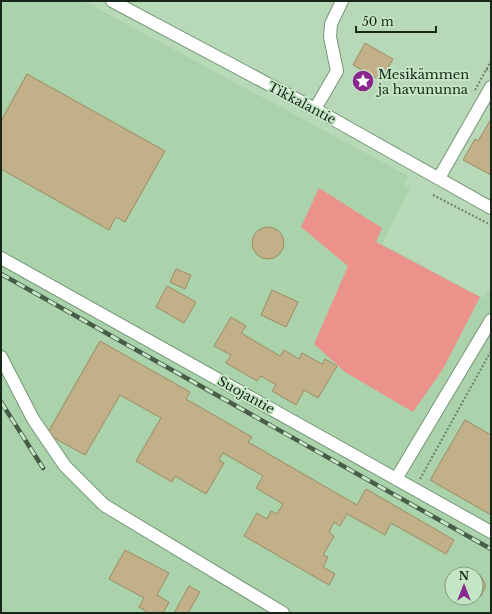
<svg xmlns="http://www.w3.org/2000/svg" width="492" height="614" font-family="'Libre Baskerville',serif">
  <rect width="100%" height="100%" fill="#b7d9b8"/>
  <path fill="#aad2ab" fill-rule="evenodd" d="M1 1H84L408 176 404 185 410 188 382 244 483 298 488 291 491 292V613H1ZM452 574H476V598H452Z"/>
  <path fill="#eb938b" d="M319 188 382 228 376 242 480 297 443 369 413 412 345 372 314 344 348 266 301 227Z"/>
  <path fill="#c2b088" stroke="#9d8c65" d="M365 43 393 59 381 81 353 65Z
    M27 74 165 151 125 222 116 217 109 230 1 169V121Z
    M491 119V175L463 160 475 139 478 141Z
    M252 243a16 16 0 1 1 32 0a16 16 0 1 1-32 0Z
    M176 269 191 275 185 289 170 282Z
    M167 286 196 302 184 323 156 307Z
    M272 290 298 302 286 327 261 315Z
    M231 317 246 326 241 333 280 356 284 350 299 359 302 353 322 364 325 359 337 366 318 398 304 390 296 405 272 391 276 385 261 376 257 381 226 363 231 355 214 346Z
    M100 341 190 392 186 399 252 437 248 442 357 505 366 489 454 540 446 554 391 523 385 535 347 514 340 526 334 522 329 532 334 536 323 555 328 557 323 567 335 574 329 585 244 536 257 513 267 519 271 511 277 514 283 504 256 488 263 476 223 453 219 460 224 463 206 494 175 476 172 482 136 461 161 418 120 395 85 455 47 434Z
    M465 420 491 435V515L430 480Z
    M125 550 169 573 157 595 169 602 163 613H149L139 607 144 598 109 579Z
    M472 572 480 575 485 583V587L481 596 477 598 473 599 468 598H476V574H466Z
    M189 586 200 592 188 613H174Z"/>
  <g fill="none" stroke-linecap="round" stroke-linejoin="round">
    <g stroke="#769678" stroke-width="14">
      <path id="minor" d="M112 1 315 109 491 208
        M315 109 337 71 330 37 331 24 342 1
        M439 178 491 87
        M1 258 491 532
        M1 357 33 419 65 466 104 505 283 613
        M396 479 491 320"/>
    </g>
    <path stroke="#6b826c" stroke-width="2" stroke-dasharray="2 2" stroke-linecap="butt" d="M486 69 491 71
      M475 90 491 61
      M433 195 491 225
      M420 479 491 351"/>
    <use href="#minor" stroke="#fff" stroke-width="12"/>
    <g stroke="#485c49" stroke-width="4.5">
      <path id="rail" d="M1 274 491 549
        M1 402 43 468"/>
    </g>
    <use href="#rail" stroke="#c4e6c5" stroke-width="3" stroke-dasharray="9" stroke-linecap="butt"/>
  </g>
  <defs>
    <g id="sight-disc" transform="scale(1.15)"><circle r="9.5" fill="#8a278f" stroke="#c4e6c5"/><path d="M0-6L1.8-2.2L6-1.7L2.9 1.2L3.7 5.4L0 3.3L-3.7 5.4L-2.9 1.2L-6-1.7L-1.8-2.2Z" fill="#fff"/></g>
  </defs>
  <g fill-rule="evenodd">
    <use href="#sight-disc" x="363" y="81"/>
  </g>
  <g text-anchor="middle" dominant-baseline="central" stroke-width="4" stroke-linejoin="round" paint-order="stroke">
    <g font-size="13" fill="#19261a" stroke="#c4e6c5" text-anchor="start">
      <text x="378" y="74">Mesikämmen<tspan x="378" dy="15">ja havununna</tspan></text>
    </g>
    <g font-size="13" fill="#19261a" stroke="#c4e6c5">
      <text transform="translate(302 103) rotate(28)">Tikkalantie</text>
      <text transform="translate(246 395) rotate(29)">Suojantie</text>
    </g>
  </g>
  <rect width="492" height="614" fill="none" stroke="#19261a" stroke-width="4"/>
  <g transform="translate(464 586)"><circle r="19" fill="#c4e6c5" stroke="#809981"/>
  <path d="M0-3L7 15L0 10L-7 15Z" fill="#8a278f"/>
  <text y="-6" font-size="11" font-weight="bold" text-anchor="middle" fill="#19261a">N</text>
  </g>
  <path d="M356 26v6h80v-6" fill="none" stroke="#19261a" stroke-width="2"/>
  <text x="362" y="26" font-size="12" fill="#19261a" stroke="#c4e6c5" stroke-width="3" paint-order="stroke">50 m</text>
</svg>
